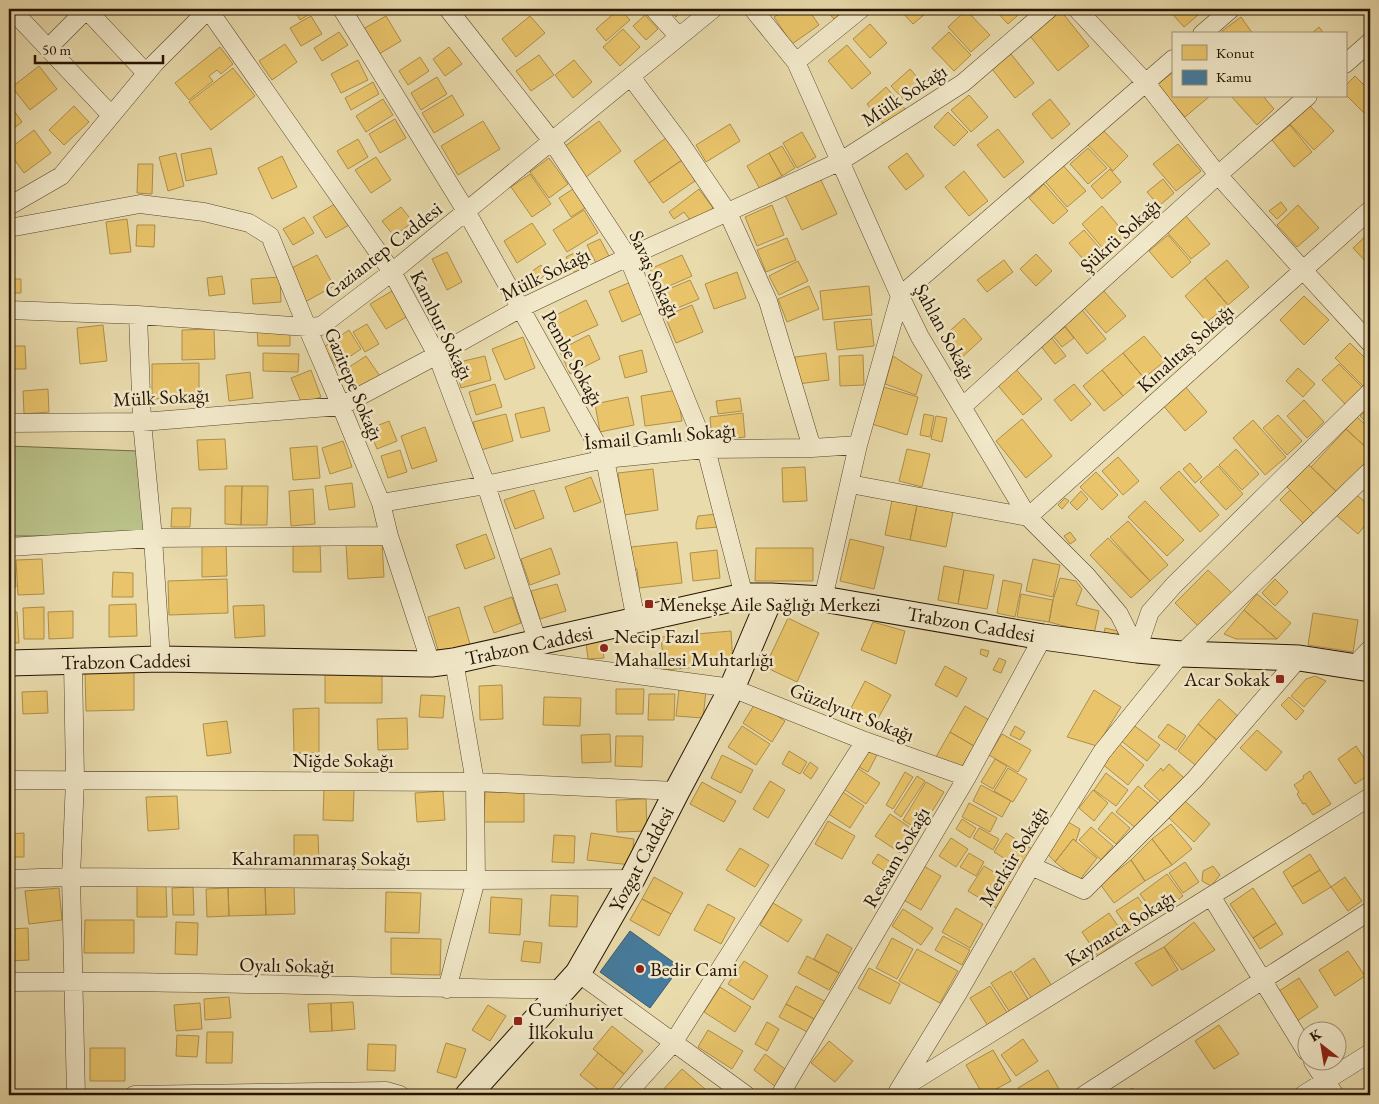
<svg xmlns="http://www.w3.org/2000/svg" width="1379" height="1104" font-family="'EB Garamond',serif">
  <rect width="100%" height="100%" fill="#e9dbac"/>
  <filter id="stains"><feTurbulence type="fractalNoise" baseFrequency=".004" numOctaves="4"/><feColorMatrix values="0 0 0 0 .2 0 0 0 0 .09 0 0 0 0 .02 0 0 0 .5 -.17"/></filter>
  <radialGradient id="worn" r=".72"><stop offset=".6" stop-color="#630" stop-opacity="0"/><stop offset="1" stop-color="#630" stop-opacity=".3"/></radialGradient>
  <path fill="#b9c088" stroke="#706a44" d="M9 446 137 451 145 536H9Z"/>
  <path fill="#e9c46a" stroke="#ae8f4a" d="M150 9H163L155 15Z
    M294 9H313L315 11 300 20Z
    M619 9H620L630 20 606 41 596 29Z
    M668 9H684L676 17Z
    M787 9H808L819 25 792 44 774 17Z
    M825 9H846L834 19Z
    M899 9H931L913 24Z
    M994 9H1025L1008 24Z
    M1168 9H1205L1184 27Z
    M966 10 990 35 971 52 948 27Z
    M1061 11 1089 46 1058 71 1030 36Z
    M645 15 658 29 646 40 633 26Z
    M311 16 322 34 301 46 290 28Z
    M386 16 401 41 379 54 363 29Z
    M530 16 545 33 516 57 502 39Z
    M1241 17 1253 34H1224L1222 31Z
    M870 24 887 43 870 58 853 39Z
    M1319 27 1324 34H1311Z
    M623 29 640 47 620 66 603 47Z
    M339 32 348 45 322 61 314 48Z
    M949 32 971 55 954 71 932 48Z
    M285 44 297 62 272 80 259 61Z
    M847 45 871 73 852 89 828 61Z
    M220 47 233 64 221 74 217 70 209 76 213 81 189 100 175 83Z
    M449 47 462 64 445 76 433 59Z
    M1011 54 1034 83 1015 98 992 69Z
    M539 55 554 75 531 91 516 71Z
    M420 57 429 71 408 85 399 71Z
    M358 60 368 80 341 93 331 74Z
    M574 60 592 82 573 98 555 75Z
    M39 66 57 89 30 110 12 87Z
    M233 68 255 96 211 130 189 102Z
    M910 69 924 85 906 102 891 86Z
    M1173 72V96H1210L1185 117 1157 85Z
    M1355 76 1370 91V119L1345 94V86Z
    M437 77 447 94 421 110 411 93Z
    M373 82 379 94 351 110 345 98Z
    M886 87 906 110 886 127 867 104Z
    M452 95 464 115 434 133 422 113Z
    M969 95 988 117 971 132 951 110Z
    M1231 96H1263L1274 109 1257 125Z
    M383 99 393 115 366 132 356 116Z
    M1050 99 1070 124 1052 139 1032 114Z
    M74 106 89 122 64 145 49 130Z
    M1310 106 1334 131 1314 150 1290 124Z
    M15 112 22 122 9 132V117Z
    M948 112 968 132 954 146 934 127Z
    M395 119 406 138 380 153 369 134Z
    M483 121 500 149 458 175 441 146Z
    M599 121 621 151 586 177 564 147Z
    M730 124 740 141 706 162 696 145Z
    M1290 125 1312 152 1294 167 1272 140Z
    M1101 128 1128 156 1113 171 1086 143Z
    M998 129 1024 162 1004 178 977 145Z
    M34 130 51 153 24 173 9 152V149Z
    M802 132 816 157 797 168 783 143Z
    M666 138 682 160 649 183 634 161Z
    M358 139 368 157 348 169 337 151Z
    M1178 144 1201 171 1176 191 1153 164Z
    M782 146 795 168 782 176 769 153Z
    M211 148 217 174 186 181 181 154Z
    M1088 148 1107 168 1088 184 1070 164Z
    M176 153 184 186 168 191 159 157Z
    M769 153 782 176 760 189 747 166Z
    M907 153 924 176 906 190 888 167Z
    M282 156 297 187 272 199 258 168Z
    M376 157 391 180 371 193 355 170Z
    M549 158 568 184 549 198 530 172Z
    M682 160 695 181 663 203 649 183Z
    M1060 162 1086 191 1067 207 1042 178Z
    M138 164H153L152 194 137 193Z
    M1110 169 1121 182 1102 199 1091 186Z
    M964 171 988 201 969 216 945 187Z
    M530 174 551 204 532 217 511 187Z
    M820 178 837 214 802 230 785 195Z
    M1163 179 1174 193 1159 206 1147 192Z
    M1044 184 1068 211 1053 224 1029 198Z
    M573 189 585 208 571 217 559 198Z
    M699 189 713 208 693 224 684 212 674 219 669 212Z
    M338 202 351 224 326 238 313 217Z
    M1281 202 1287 210 1277 219 1269 211Z
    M772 205 784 235 757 246 745 217Z
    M1298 205 1319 228 1297 247 1277 225Z
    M1102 206 1126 235 1106 252 1082 224Z
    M401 207 413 222 394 236 382 221Z
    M584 210 598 233 567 252 553 230Z
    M1185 215 1210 244 1191 259 1166 231Z
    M304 217 314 233 293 245 283 229Z
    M127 219 131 252 110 254 106 222Z
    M532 223 546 244 517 263 504 241Z
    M137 225H155L154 247 136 246Z
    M1084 230 1105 254 1090 267 1069 243Z
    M1370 232V266L1353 248Z
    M1168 235 1191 262 1172 278 1149 251Z
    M787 238 796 260 766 272 757 250Z
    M600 239 609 256 596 263 587 245Z
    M578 251 586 267 575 273 566 257Z
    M447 252 462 282 447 290 432 259Z
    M1036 254 1052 271 1036 286 1020 269Z
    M317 255 334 286 305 302 288 270Z
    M682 255 692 276 660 290 650 269Z
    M1004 260 1013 272 987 292 977 280Z
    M1227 260 1249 287 1228 305 1205 278Z
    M798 261 808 281 779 295 769 276Z
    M541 265 547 274 534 283 528 274Z
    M737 272 746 298 714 309 705 284Z
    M222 276 225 294 209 296 207 278Z
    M280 277 281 302 253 304 251 279Z
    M1205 278 1228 305 1207 322 1185 296Z
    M9 279H21V293H9Z
    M690 280 699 299 668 312 659 293Z
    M631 282 645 312 622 322 609 291Z
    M809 286 819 309 787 322 778 299Z
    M869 286 872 315 823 320 820 291Z
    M1102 289 1126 316 1106 333 1083 307Z
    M392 291 408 316 386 329 370 304Z
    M1304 296 1329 320 1304 345 1280 320Z
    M586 300 598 325 557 344 546 320Z
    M692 305 703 332 676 343 665 316Z
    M1079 306 1106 339 1087 354 1061 321Z
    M964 318 982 339 960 359 942 338Z
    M871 319 874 346 837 350 834 322Z
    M367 324 379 344 365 352 353 332Z
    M103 325 107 361 80 364 77 328Z
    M290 327V346H258L257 328Z
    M1065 327 1074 338 1062 347 1053 336Z
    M214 329 215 359 182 360V330Z
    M349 330 361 349 336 366 324 347Z
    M589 335 600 359 570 374 559 350Z
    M1144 336 1165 361 1144 378 1123 353Z
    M523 337 535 368 505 380 492 349Z
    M1051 337 1066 356 1055 364 1040 345Z
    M1350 343 1370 363V378L1363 386 1335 358Z
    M9 346H25L26 369H9Z
    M642 350 647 372 625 378 619 356Z
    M263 353 299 354 298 372 263 371Z
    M826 353 829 380 798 384 795 357Z
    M1123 353 1144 378 1123 396 1102 370Z
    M863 355 864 385 840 386 839 356Z
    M366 356 382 379 355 397 340 373Z
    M485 356 491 380 461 388 455 363Z
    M893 356 922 375 916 395 885 384Z
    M199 363V398L152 399V364Z
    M1339 364 1362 387 1345 404 1322 380Z
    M1012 365 1042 399 1023 415 994 381Z
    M1298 368 1315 384 1303 397 1286 381Z
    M311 370 321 397 302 404 291 378Z
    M1102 370 1123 396 1104 411 1083 386Z
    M250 372 253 398 229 401 226 375Z
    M495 384 502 407 476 415 469 392Z
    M1074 384 1091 404 1071 421 1054 400Z
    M1183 384 1207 412 1185 431 1161 403Z
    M884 387 918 397 907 435 872 424Z
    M48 389 49 412 24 414 23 391Z
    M677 390 682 421 645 426 641 396Z
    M628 397 634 425 600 432 595 404Z
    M740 398 742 411 718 414 716 401Z
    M1304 400 1324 422 1307 438 1287 416Z
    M544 407 550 431 521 438 515 414Z
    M1370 407V426L1360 416Z
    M743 413 745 437 712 441 710 417Z
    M506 414 513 441 481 450 473 422Z
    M924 414 934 416 930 437 920 435Z
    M1278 415 1302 441 1287 455 1263 428Z
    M936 416 947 418 942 442 931 439Z
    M1357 417 1370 429V451L1346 429Z
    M1022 419 1052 456 1026 478 996 441Z
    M1253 420 1286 457 1265 475 1233 438Z
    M389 421 397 441 377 449 369 429Z
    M425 427 437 461 412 469 401 436Z
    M1346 429 1370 451V463L1338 493 1311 467Z
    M225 439 227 469 199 470 197 440Z
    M343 441 352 467 330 474 322 448Z
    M317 446 320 478 293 480 290 448Z
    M907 449 930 454 922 487 899 481Z
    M1236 449 1259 474 1242 490 1219 465Z
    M400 450 407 472 388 478 381 456Z
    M1118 457 1139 481 1123 495 1102 471Z
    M1190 463 1202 477 1195 483 1183 469Z
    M1308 464 1338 493 1316 516 1287 487Z
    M1218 466 1243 494 1226 510 1200 482Z
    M805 467 807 501 783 502 782 468Z
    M653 469 658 510 624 515 618 473Z
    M1179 471 1219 515 1200 532 1160 488Z
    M1096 472 1118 495 1102 510 1080 487Z
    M591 477 601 502 574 512 565 487Z
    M352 483 355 507 329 510 325 486Z
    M225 486H242L241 525 225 524Z
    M242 486H268L267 525H241Z
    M313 489 315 524 291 526 289 491Z
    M534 490 544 518 515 529 504 500Z
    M1290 490 1316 516 1306 526 1280 500Z
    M1081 491 1088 499 1077 510 1070 503Z
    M1353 492 1370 506V519L1358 534 1335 514Z
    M1065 498 1069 501 1062 509 1058 505Z
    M892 500 917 505 910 540 885 535Z
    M1145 501 1184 540 1167 556 1128 517Z
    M917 505 953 512 946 547 910 540Z
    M172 508H191L190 527H171Z
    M717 514 718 527 696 529V524L698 516Z
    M1128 521 1168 565 1150 581 1110 537Z
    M1070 532 1076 540 1070 544 1064 536Z
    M486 534 495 558 465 569 456 545Z
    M1108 538 1150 581 1131 598 1090 555Z
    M850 539 884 547 874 589 840 581Z
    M226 541 227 576 202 577V542Z
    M293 542H320L321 572H293Z
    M382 542 384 577 348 579 346 544Z
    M677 542 682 583 639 588 637 569 634 570 631 547Z
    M551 548 560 574 530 585 521 559Z
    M756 548H813V581H755Z
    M717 550 720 578 693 581 690 553Z
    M9 555H14L16 587H9Z
    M42 559 44 594 18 595 16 560Z
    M1033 559 1060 565 1053 597 1026 591Z
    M944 566 964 570 958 604 938 600Z
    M964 570 994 575 987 609 958 604Z
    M1208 570 1234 595 1201 629 1175 603Z
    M113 572 133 573V597H112Z
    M1060 578 1076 581 1082 589 1076 605 1099 611 1094 634 1049 622 1053 600Z
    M227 579 228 613 169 615 168 581Z
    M1275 579 1288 592 1275 606 1262 593Z
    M1003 580 1022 584 1015 617 997 613Z
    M557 584 566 611 540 619 531 591Z
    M1021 594 1053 600 1049 622 1017 617Z
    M1257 594 1291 623 1277 639 1244 610Z
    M512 597 521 623 494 633 484 607Z
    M136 604 137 636 109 637V605Z
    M264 605 265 636 235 638 233 606Z
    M44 607V639H24L23 608Z
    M459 607 470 644 439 653 428 617Z
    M1244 610 1277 639H1236L1224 634Z
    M73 611V638L49 639 48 612Z
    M17 612 19 643H9V613Z
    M1313 613 1358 620 1353 652 1308 645Z
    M788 618 819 633 797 682 765 667Z
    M873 622 905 631 896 664 861 650Z
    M1105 628 1118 631 1116 640 1103 637Z
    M731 631 733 664 664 670 661 637Z
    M602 641 604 658 588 659 586 643Z
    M981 649 989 651 987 657 980 654Z
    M999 658 1006 661 1001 673 993 670Z
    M945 666 967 678 957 697 935 685Z
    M382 669V703H325V670Z
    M134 670V710L86 711 85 671Z
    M1315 676 1326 681 1304 707 1291 696 1306 679Z
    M865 681 891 695 876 722 851 708Z
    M502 685 503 719 480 720 479 686Z
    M616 689H644L643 714H616Z
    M679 689 706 691 703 718 676 716Z
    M1094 690 1121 707 1097 746 1067 737Z
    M47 691 48 713 23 714 22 692Z
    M649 694H675L674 720H648Z
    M421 695 445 696 443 718 419 717Z
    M544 697 581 698 580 726 543 725Z
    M1289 697 1304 711 1296 720 1281 705Z
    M1219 699 1241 719 1219 742 1198 724Z
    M756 702 785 721 772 742 743 723Z
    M965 706 989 720 974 746 950 732Z
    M319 708V753H294L293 709Z
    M407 718 408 749 378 750 377 719Z
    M227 721 231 753 207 756 203 724Z
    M1132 724 1160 745 1147 761 1120 740Z
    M1168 724 1186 736 1176 750 1158 737Z
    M1198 724 1219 742 1199 768 1178 751Z
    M742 726 770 744 756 765 728 747Z
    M1015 726 1025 732 1020 740 1010 735Z
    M1257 730 1282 752 1266 771 1240 748Z
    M950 732 974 746 960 770 936 757Z
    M610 734 611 762 582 763 581 735Z
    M1002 734 1031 750 1018 772 989 755Z
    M616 736H643L642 767 615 766Z
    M1117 742 1144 765 1128 785 1101 763Z
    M1356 746 1370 767V774L1355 784 1338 759Z
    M868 750 877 755 868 772 859 767Z
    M789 751 807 762 800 774 782 764Z
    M722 755 753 770 741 793 711 778Z
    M995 759 1007 766 993 789 981 782Z
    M810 762 818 768 811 779 803 773Z
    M1169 764 1184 778 1161 802 1144 786 1161 768 1163 771Z
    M856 767 880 783 866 804 842 788Z
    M1008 768 1027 779 1013 802 994 791Z
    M1310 771 1331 804 1313 815 1305 803 1303 804 1297 794 1299 792 1294 785 1304 778 1303 776Z
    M905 772 913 777 893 809 886 805Z
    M1106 773 1128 790 1116 806 1094 790Z
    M917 776 925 781 901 817 894 812Z
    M770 781 785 790 768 818 753 809Z
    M702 782 736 801 724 822 690 804Z
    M926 782 944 792 920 831 903 820Z
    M981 785 1011 801 1002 817 973 801Z
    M1138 786 1158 803 1137 829 1116 812Z
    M324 788 354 789 353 821 323 820Z
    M838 789 864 806 850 828 824 811Z
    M1093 790 1108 803 1094 821 1079 808Z
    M443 791 445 820 417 822 415 793Z
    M485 792 524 793V822H484Z
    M177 796 179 829 148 831 146 797Z
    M646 799 647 831 617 832 616 800Z
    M1184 800 1210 824 1194 842 1168 817Z
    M969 803 997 818 990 832 962 817Z
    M1112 812 1130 828 1116 844 1098 829Z
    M890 814 917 832 902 854 875 836Z
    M962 819 976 828 970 838 956 829Z
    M1063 819 1080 829 1076 841 1073 839 1055 862 1044 850Z
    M828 821 855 836 842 859 815 844Z
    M1171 824 1192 849 1172 865 1152 839Z
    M1091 827 1113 846 1101 860 1079 840Z
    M979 828 999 839 993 850 973 838Z
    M24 833V857H9V834Z
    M591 833 634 839 631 865 587 860Z
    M1006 833 1032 849 1020 868 994 852Z
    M294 835H318L319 862H294Z
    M554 835 575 836 574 863 552 862Z
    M951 838 968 849 956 867 939 856Z
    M1073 839 1097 858 1079 881 1055 862Z
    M1152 839 1172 865 1145 881 1131 860Z
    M740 848 769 865 755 887 726 870Z
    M969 853 984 862 976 876 960 867Z
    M878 854 897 866 891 875 872 863Z
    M1310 854 1320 870 1292 887 1283 872Z
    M1131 860 1145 881 1114 903 1100 884Z
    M1185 862 1199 882 1183 893 1169 873Z
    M922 865 941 876 921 910 902 899Z
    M984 866 1012 883 996 908 968 891Z
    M1213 866 1220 875 1211 886 1202 881 1203 871Z
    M1320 870 1331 887 1303 904 1292 887Z
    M1167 874 1183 896 1156 916 1140 894Z
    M654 877 683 893 671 914 642 899Z
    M1345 877 1362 901 1348 911 1331 887Z
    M137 886H166L167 917H137Z
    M294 886 295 914 266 915 265 887Z
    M193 887 194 915H173L172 888Z
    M265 887 266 915 229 916 228 888Z
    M59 888 62 920 29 924 25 891Z
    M228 888 229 916 207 917 206 889Z
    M1253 888 1276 923 1253 938 1230 904Z
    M386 892 421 893 419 933 385 932Z
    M551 895 578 896 577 927 549 926Z
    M491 897 522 899 520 935 489 933Z
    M1138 897 1151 917 1129 930 1116 911Z
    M642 899 671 914 659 936 630 920Z
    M773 903 802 920 788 942 760 925Z
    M708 904 735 918 721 944 694 930Z
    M956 908 983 924 970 948 942 932Z
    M903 909 933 928 921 945 892 926Z
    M1109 913 1125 936 1098 956 1082 932Z
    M85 920H134V953H84Z
    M176 922 198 923 197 955 175 954Z
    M1194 922 1215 950 1182 970 1164 947Z
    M1276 923 1283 934 1260 949 1253 938Z
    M28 928 29 960 9 961V929Z
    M827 934 852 948 839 973 814 959Z
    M943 936 970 950 962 965 935 950Z
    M391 938 441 939 440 975 391 974Z
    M892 938 913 949 897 979 876 968Z
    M524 941 542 943 540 963 521 961Z
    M1164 947 1178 970 1152 986 1135 963Z
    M917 949 958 971 940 1003 899 981Z
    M1348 951 1365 976 1335 996 1319 970Z
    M807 956 839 973 829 990 798 973Z
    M1034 958 1052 986 1032 999 1014 972Z
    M744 961 768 976 753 1000 728 984Z
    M869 968 900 984 890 1004 858 988Z
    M1011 971 1028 999 1009 1011 991 983Z
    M1299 978 1318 1007 1294 1023 1276 993Z
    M796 986 828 1003 818 1021 786 1004Z
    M990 986 1008 1014 988 1026 970 998Z
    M720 987 751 1007 735 1032 704 1012Z
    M229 997 231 1018 205 1020 204 999Z
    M353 1002 355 1029 332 1031 331 1003Z
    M200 1003 202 1029 176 1031 174 1005Z
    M331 1003 332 1031 310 1032 308 1004Z
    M786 1004 818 1021 811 1034 779 1017Z
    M488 1005 506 1016 490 1041 472 1030Z
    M767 1022 779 1029 767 1051 755 1044Z
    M1219 1025 1239 1054 1214 1069 1195 1041Z
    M612 1026 643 1051 624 1074 593 1049Z
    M708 1030 743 1051 732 1069 698 1047Z
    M207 1032H233L232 1063H206Z
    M177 1035 199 1036 197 1057 176 1056Z
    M1023 1039 1038 1061 1016 1076 1001 1055Z
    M829 1041 853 1061 835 1082 811 1063Z
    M446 1043 466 1049 456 1078 437 1072Z
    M368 1044 396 1045 395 1071 367 1070Z
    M90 1048H125V1081H90Z
    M993 1050 1011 1081 985 1095H983L966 1065Z
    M598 1053 624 1074 607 1095H605L580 1075Z
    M765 1054 789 1072 777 1088 754 1070Z
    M682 1069 705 1089 699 1095H664L661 1092Z
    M1048 1070 1062 1094 1022 1095 1018 1088Z
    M1132 1088 1136 1095H1120Z"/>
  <path fill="#457b9d" stroke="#3c5c6e" d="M630 931 680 967 650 1008 600 972Z"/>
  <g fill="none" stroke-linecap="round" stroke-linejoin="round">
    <g stroke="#57452c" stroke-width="19">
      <path id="street" d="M11 9 111 115
        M86 9 146 73
        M208 9 392 272 437 355 486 485 538 643
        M342 9 466 211 605 459 636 621
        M448 9 552 141 628 257 706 449 744 596
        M654 9 679 37
        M753 9 796 62 900 296 920 337 1028 517 1086 575 1119 614 1137 650
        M1077 9 1146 83 1218 175 1303 270 1370 343
        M1202 34 1231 9
        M48 48 87 9
        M796 62 861 9
        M1345 64 1370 42
        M631 77 681 144 728 213 768 301 812 448
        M9 206 61 176 155 63 209 9
        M9 228 140 204 204 212 249 223 270 236 307 327 341 406 381 503 389 536 431 664
        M9 310 138 315 307 327 321 326 392 272 713 9
        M138 315 142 422 153 538 161 659
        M962 407 1218 175 1308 96
        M9 423 142 422 341 406 437 355 521 308 628 257 841 161 963 83 1049 9
        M850 484 1028 517 1370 210
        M381 503 486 485 605 459 706 449 812 448 858 445
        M9 547 153 538 389 536
        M823 599 858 445 900 296 1173 59
        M1137 650 1150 612 1174 585 1370 392
        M497 656 732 688 865 741 967 777
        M73 662 75 780 71 877 76 1095
        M1354 666 1370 649
        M9 780 475 782 677 791
        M1031 866 1084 890 1195 779 1299 658
        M9 879 71 877 476 880 632 879
        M1211 896 1306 1051
        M578 973 746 1095
        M9 982C194 980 379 989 564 989
        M447 989 476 880 475 782 454 661
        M1313 1062 1335 1095
        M901 1089 1370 797
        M898 1091 958 993 1031 866 1102 752 1181 654 1370 471
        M134 1095 386 1091 400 1095
        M626 1095 673 1043 865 741
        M780 1095 967 777 1043 637
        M1084 1095 1370 911
        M1303 1095 1370 1053"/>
    </g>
    <g stroke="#261301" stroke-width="27">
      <path id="secondary" d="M9 663 161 659 431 664 454 661 744 596H771L823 599 1043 637 1137 650 1181 654 1299 658 1370 669
        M468 1095 578 973 632 879 677 791 732 688 771 596"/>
    </g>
    <use href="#street" stroke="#f1e8c9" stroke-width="18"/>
    <use href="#secondary" stroke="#f1e8c9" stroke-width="25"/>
  </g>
  <g fill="#8f2418" stroke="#f1e8c9" stroke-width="2">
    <rect x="644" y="599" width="10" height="10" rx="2.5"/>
    <circle cx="604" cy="648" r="5"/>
    <rect x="1275" y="674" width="10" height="10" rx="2.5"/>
    <circle cx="640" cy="969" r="5"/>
    <rect x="513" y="1016" width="10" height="10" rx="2.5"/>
  </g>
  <g text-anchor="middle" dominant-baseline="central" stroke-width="5" stroke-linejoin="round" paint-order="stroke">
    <g font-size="20" fill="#261301" stroke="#f1e8c9">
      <text transform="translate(904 95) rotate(-33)">Mülk Sokağı</text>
      <text transform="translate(1120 235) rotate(-42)">Şükrü Sokağı</text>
      <text transform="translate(383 250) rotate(-38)">Gaziantep Caddesi</text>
      <text transform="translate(545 274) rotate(-26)">Mülk Sokağı</text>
      <text transform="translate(655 274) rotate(65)">Savaş Sokağı</text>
      <text transform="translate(442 325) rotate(64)">Kambur Sokağı</text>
      <text transform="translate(945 331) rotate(61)">Şahlan Sokağı</text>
      <text transform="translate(1185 348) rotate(-42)">Kınalıtaş Sokağı</text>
      <text transform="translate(573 358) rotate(61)">Pembe Sokağı</text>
      <text transform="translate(354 384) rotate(67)">Gazitepe Sokağı</text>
      <text transform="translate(161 397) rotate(-3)">Mülk Sokağı</text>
      <text transform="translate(660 436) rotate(-5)">İsmail Gamlı Sokağı</text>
      <text transform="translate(971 624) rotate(10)">Trabzon Caddesi</text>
      <text transform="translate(529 645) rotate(-12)">Trabzon Caddesi</text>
      <text transform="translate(126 661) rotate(-1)">Trabzon Caddesi</text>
      <text transform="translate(852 712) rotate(21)">Güzelyurt Sokağı</text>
      <text x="343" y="760">Niğde Sokağı</text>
      <text transform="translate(1013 856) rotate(-59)">Merkür Sokağı</text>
      <text transform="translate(896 857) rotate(-60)">Ressam Sokağı</text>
      <text x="321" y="858">Kahramanmaraş Sokağı</text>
      <text transform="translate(641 859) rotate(-62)">Yozgat Caddesi</text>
      <text transform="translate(1120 928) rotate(-32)">Kaynarca Sokağı</text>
      <text transform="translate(287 965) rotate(1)">Oyalı Sokağı</text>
    </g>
    <g font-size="20" fill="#261301" stroke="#f1e8c9" text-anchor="start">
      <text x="659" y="604">Menekşe Aile Sağlığı Merkezi</text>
      <text x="614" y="636">Necip Fazıl<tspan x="614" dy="23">Mahallesi Muhtarlığı</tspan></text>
      <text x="1270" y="679" text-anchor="end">Acar Sokak</text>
      <text x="650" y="969">Bedir Cami</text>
      <text x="528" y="1009">Cumhuriyet<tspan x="528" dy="23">İlkokulu</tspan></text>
    </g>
  </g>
  <rect width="1379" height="1104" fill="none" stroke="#e9dbac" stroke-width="30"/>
  <rect x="10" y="10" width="1359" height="1084" fill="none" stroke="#261301" stroke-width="2.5"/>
  <rect x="15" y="15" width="1349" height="1074" fill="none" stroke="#261301"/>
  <rect x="1172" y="32" width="175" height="65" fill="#f1e8c9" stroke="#a09379"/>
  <rect x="1182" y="45" width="25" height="15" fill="#e9c46a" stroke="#a09379"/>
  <text x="1216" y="58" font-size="15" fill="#261301">Konut</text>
  <rect x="1182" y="70" width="25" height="15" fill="#457b9d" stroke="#a09379"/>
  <text x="1216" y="82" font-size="15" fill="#261301">Kamu</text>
  <g transform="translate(1322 1046) rotate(329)"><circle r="24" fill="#f1e8c9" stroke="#a09379"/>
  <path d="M0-4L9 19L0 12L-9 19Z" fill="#8f2418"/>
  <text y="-8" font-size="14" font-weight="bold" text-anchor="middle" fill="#261301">K</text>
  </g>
  <path d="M35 55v8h128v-8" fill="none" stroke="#261301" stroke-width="2.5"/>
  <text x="42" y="55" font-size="15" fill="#261301" stroke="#f1e8c9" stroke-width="4" paint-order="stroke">50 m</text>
  <rect width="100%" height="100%" filter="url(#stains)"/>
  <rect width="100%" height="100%" fill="url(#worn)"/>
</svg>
